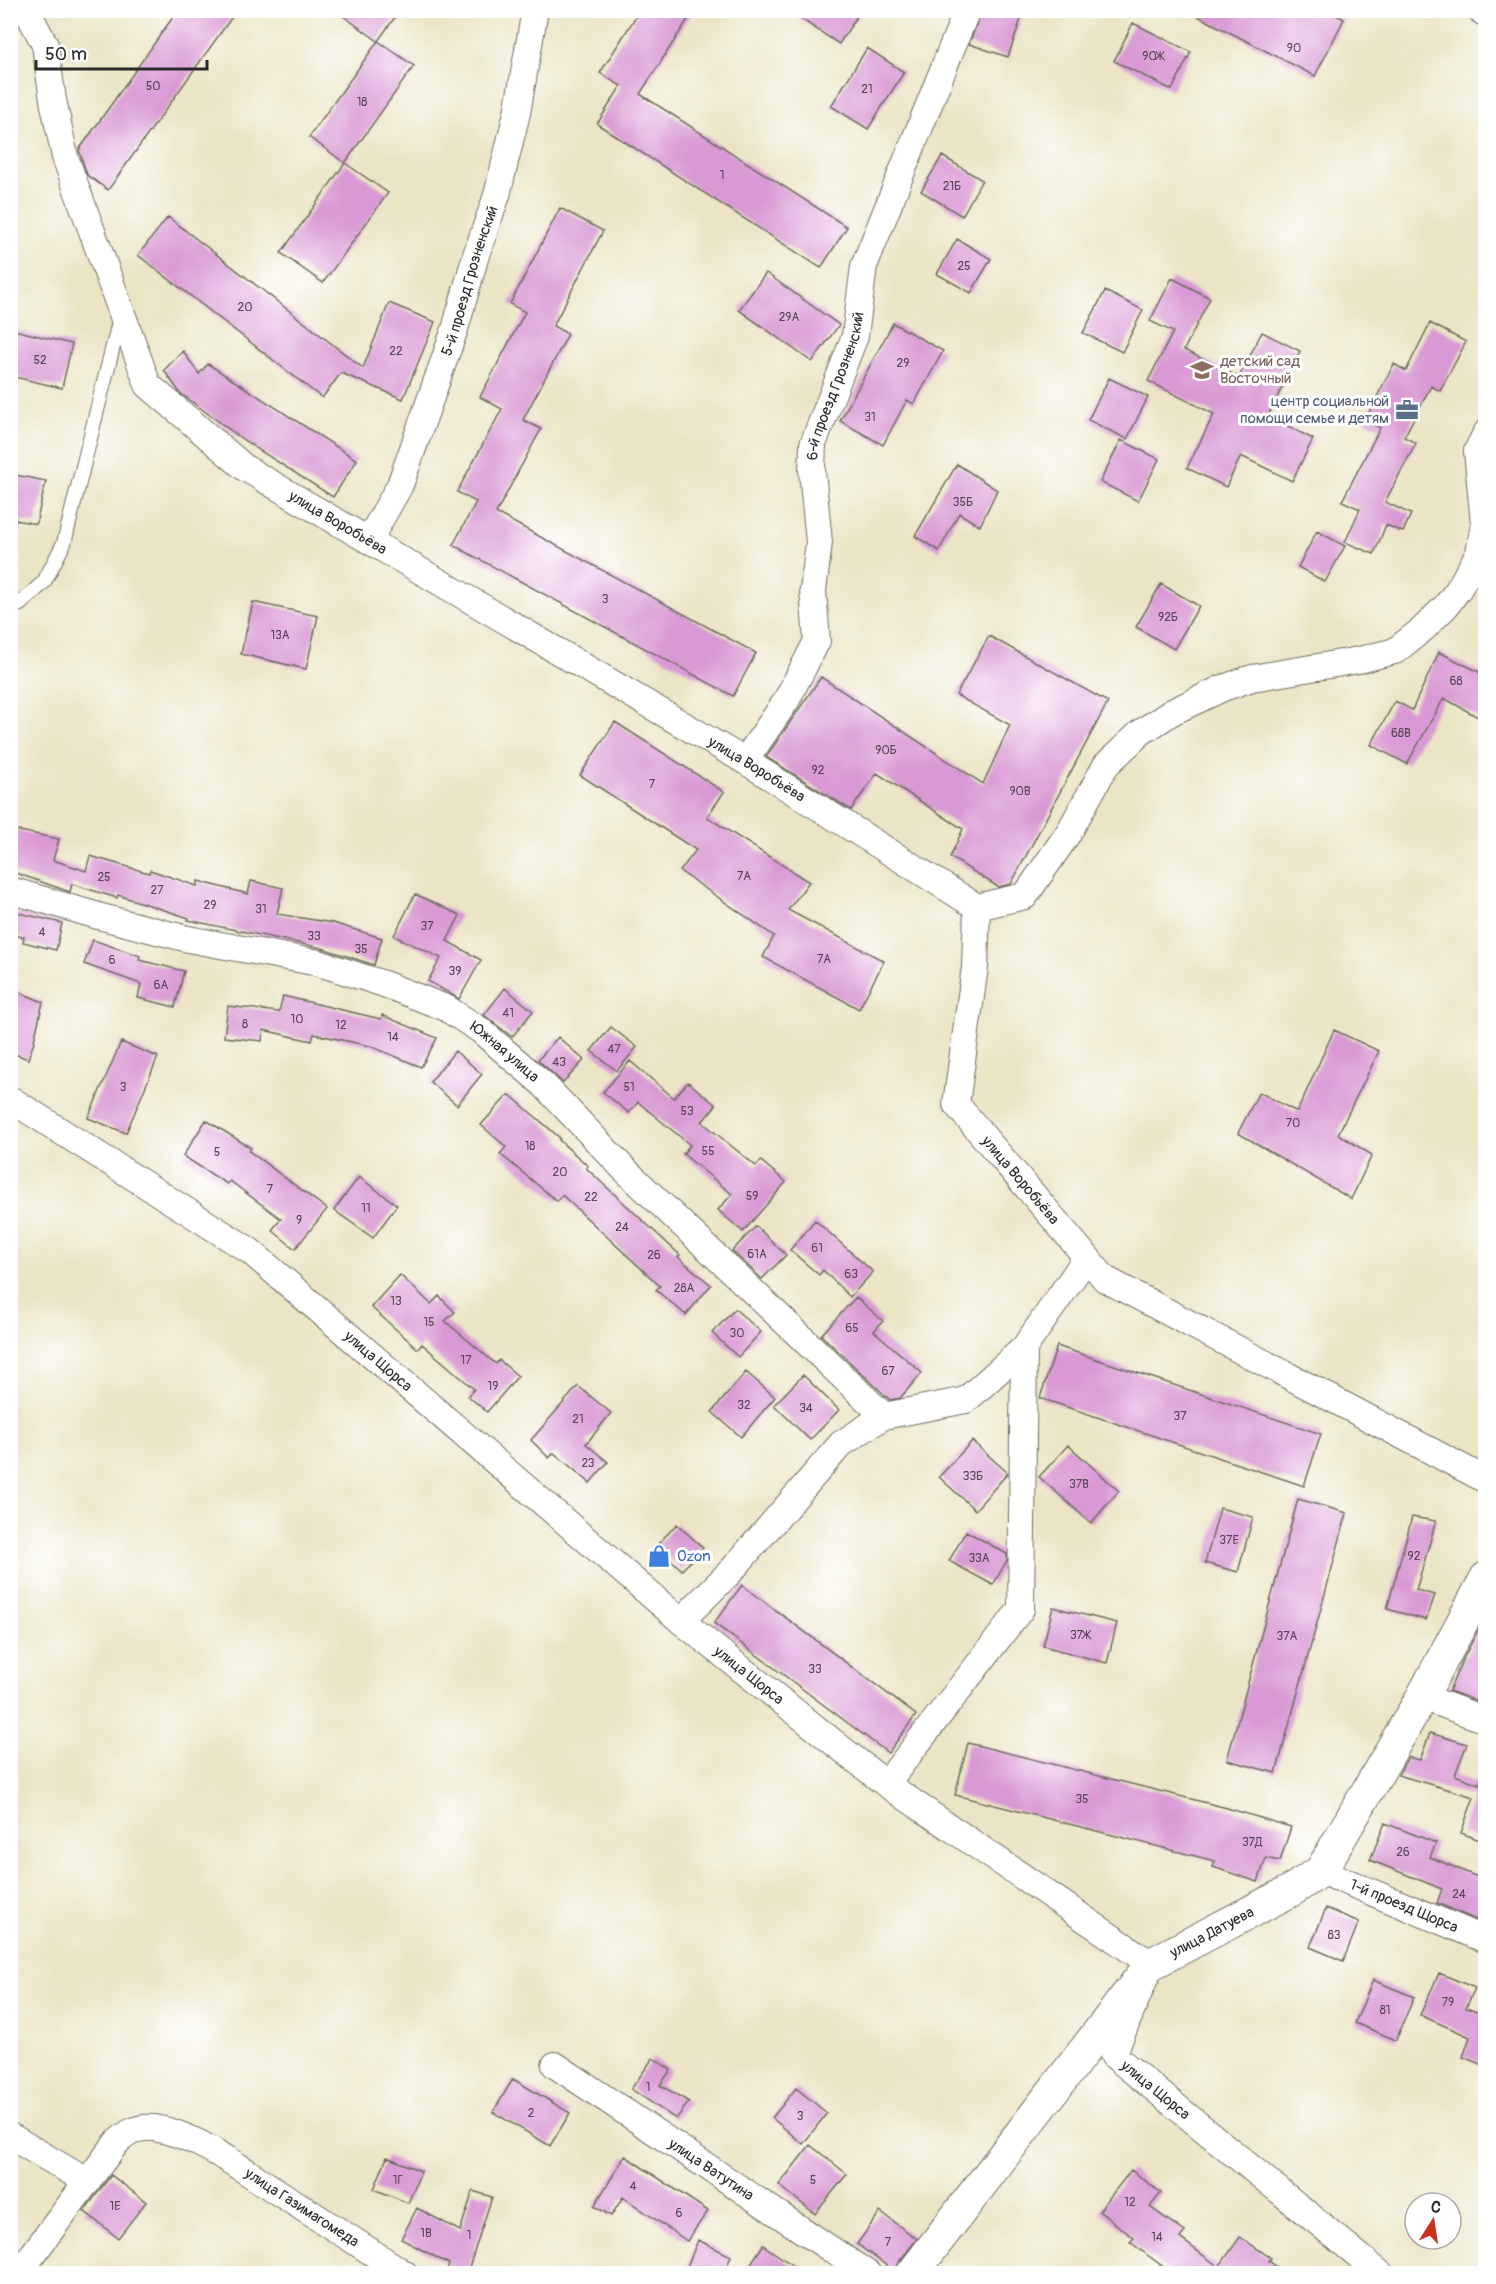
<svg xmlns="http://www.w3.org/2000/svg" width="1496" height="2284" font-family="Pangolin,sans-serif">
  <rect width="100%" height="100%" fill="#fff"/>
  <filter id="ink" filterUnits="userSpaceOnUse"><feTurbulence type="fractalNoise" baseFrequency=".0167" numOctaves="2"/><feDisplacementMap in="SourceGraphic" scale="12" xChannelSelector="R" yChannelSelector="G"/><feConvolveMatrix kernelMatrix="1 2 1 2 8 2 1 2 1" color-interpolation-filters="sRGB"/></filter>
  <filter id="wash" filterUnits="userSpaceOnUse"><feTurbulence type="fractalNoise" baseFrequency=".008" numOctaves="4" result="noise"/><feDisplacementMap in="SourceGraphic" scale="24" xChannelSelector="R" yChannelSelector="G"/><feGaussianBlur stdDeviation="1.35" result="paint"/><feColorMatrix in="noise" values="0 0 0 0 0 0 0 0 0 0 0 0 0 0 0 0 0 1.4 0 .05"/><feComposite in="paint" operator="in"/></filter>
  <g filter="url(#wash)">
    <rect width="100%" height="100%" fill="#ebe5c6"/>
    <g id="blocks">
      <path fill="#d999d4" d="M178 10H237L108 190 87 175 79 150Z
        M335 10H400L378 41Z
        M640 10H694L640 94 847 227 821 268 597 124 621 86 600 73Z
        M787 10H861L839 44Z
        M982 10H1024L1008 57 969 44Z
        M1186 10H1327L1344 19 1315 76Z
        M1133 23 1191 52 1172 90 1114 61Z
        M378 41 414 66 345 163 309 137Z
        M867 48 904 72 868 129 831 106Z
        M942 156 982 180 962 216 921 191Z
        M345 163 388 193 323 283 281 253Z
        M560 208 603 231 553 326 568 334 523 420 541 429 496 513 756 653 733 696 453 545 476 502 457 492 502 409 480 397 525 312 510 304Z
        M168 217 363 368 389 303 435 322 403 399 341 373 322 398 138 255Z
        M957 239 991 259 971 293 937 274Z
        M766 273 839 325 812 362 739 310Z
        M1172 278 1210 298 1184 350 1239 377 1262 332 1300 351 1268 416 1313 439 1292 481 1241 456 1226 487 1187 468 1214 414 1148 381 1173 332 1150 321Z
        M1105 291 1143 310 1122 352 1083 333Z
        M893 323 943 351 914 404 907 400 883 445 840 421Z
        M1430 323 1466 342 1440 391 1431 386 1404 437 1416 443 1385 502 1411 514 1403 532 1386 525 1374 554 1345 542 1360 509 1342 501 1380 428 1365 420 1394 364 1406 371Z
        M10 329 72 344 62 388 10 376Z
        M183 351 199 374 208 364 357 460 333 497 245 441 180 393 164 370Z
        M1109 378 1148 397 1127 439 1088 420Z
        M1121 440 1159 459 1138 501 1100 482Z
        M957 464 997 490 980 526 959 513 939 551 915 536Z
        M10 474 46 481 36 524 10 519Z
        M1317 531 1345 546 1325 582 1298 567Z
        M1161 584 1199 606 1174 649 1136 627Z
        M253 602 318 616 306 669 241 654Z
        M989 636 1108 702 1011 884 998 887 950 857 963 829 877 773 851 810 766 757 821 677 983 784 1010 725 956 695Z
        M1439 652 1485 675V721L1444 698 1407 764 1371 745 1395 701 1412 710Z
        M615 722 724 792 707 817 809 882 788 910 884 961 859 1009 763 957 774 936 680 871 696 850 580 775Z
        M10 829 59 839 53 860 86 871 90 856 149 873 150 870 197 886 198 881 248 894 251 881 283 888 277 914 333 923 382 938 374 965 322 948 188 920 189 918 118 895 117 898 72 884 70 892 10 871Z
        M415 894 460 915 447 941 481 960 459 999 428 981 441 958 394 936Z
        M10 911 62 923 56 950 23 942 24 937 10 935Z
        M93 940 140 956 139 960 184 971 175 1007 138 998 141 984 84 964Z
        M10 988 43 1002 33 1045 28 1059 10 1052Z
        M505 988 533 1011 512 1037 484 1015Z
        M283 996 381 1019 382 1015 437 1038 421 1067 370 1046 314 1034 312 1041 263 1030 262 1041 224 1037 228 1006 279 1012Z
        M611 1027 637 1047 617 1071 591 1051Z
        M1334 1030 1379 1051 1338 1134 1372 1155 1351 1199 1238 1133 1259 1092 1297 1112Z
        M558 1037 584 1060 563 1083 538 1060Z
        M121 1042 158 1057 126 1133 88 1118Z
        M455 1051 482 1074 457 1105 430 1082Z
        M630 1061 674 1098 688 1082 716 1105 702 1122 756 1166 761 1161 786 1182 743 1232 718 1210 732 1194 683 1154 690 1145 638 1102 629 1113 603 1092Z
        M509 1094 560 1138 559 1140 588 1166 586 1168 680 1255 678 1257 711 1285 686 1315 656 1290 660 1286 562 1195 557 1201 500 1154 506 1147 481 1125Z
        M206 1120 251 1148 249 1151 327 1209 295 1249 272 1230 281 1219 230 1181 227 1184 183 1156Z
        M359 1177 397 1205 373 1238 334 1210Z
        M815 1220 873 1272 850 1297 823 1270 819 1275 790 1250Z
        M756 1226 786 1255 762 1279 732 1251Z
        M400 1275 431 1304 439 1296 455 1312 445 1321 496 1364 499 1360 518 1376 487 1412 468 1396 474 1389 422 1344 418 1349 371 1307Z
        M856 1297 883 1321 874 1331 922 1373 900 1398 890 1400 821 1335Z
        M735 1309 761 1332 738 1357 712 1333Z
        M1057 1346 1321 1434 1304 1486 1040 1398Z
        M746 1372 775 1397 741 1437 712 1412Z
        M803 1375 839 1410 810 1440 774 1405Z
        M578 1386 611 1413 586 1444 608 1462 590 1483 554 1453 549 1458 531 1440Z
        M972 1441 1008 1473 975 1510 939 1477Z
        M1068 1445 1119 1491 1091 1523 1039 1477Z
        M1298 1499 1347 1513 1276 1773 1227 1760Z
        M1220 1508 1253 1517 1238 1572 1205 1563Z
        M1412 1517 1436 1521 1416 1590 1435 1595 1426 1620 1387 1609Z
        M677 1524 703 1548 682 1570 656 1546Z
        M966 1531 1007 1554V1560L993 1585 949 1561Z
        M742 1585 916 1715 888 1753 714 1623Z
        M1053 1607 1117 1623 1107 1663 1043 1646Z
        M1485 1617V1704L1449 1691 1461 1663Z
        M1430 1733 1467 1744 1455 1775 1479 1784 1485 1772V1842L1461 1833 1474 1797 1398 1775 1408 1757 1420 1760Z
        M968 1743 1227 1808 1291 1827 1280 1861 1266 1858 1258 1882 1213 1867 1215 1861 955 1795Z
        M1385 1823 1436 1843 1430 1857 1485 1880V1924L1437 1903 1442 1889 1370 1860Z
        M1326 1908 1359 1922 1343 1961 1310 1947Z
        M1439 1973 1475 1988 1466 2008 1480 2013 1485 2002V2066L1463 2057 1470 2037 1420 2015Z
        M1373 1980 1414 1997 1396 2040 1355 2023Z
        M653 2058 671 2070 660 2085 689 2102 676 2119 631 2089Z
        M513 2079 570 2113 550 2146 493 2112Z
        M796 2088 827 2113 803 2144 772 2118Z
        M810 2145 847 2174 815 2214 779 2185Z
        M625 2156 708 2211 687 2241 623 2197 611 2216 594 2206Z
        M387 2157 421 2171 408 2203 374 2189Z
        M1131 2170 1161 2193 1150 2207 1185 2232 1180 2238 1219 2267 1240 2237 1271 2258 1269 2261 1286 2274H1173L1130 2242 1134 2238 1099 2211Z
        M111 2175 146 2202 118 2238 84 2211Z
        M473 2191 492 2197 467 2274H446L449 2264 401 2239 417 2208 460 2231Z
        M880 2212 917 2239 898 2263 894 2271 857 2244Z
        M698 2240 731 2256 724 2274H684Z
        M763 2245 805 2274H744Z"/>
    </g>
  </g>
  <g filter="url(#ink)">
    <use href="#blocks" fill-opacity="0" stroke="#6e6c61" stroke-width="1.5"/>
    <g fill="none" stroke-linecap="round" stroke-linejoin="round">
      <g stroke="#6e6c61" stroke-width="16">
        <path id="service" d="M10 605 20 604 44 582 64 543 120 318"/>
      </g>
      <g stroke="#6e6c61" stroke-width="28">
        <g id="minor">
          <path id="s1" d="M24 10 30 16 45 45 53 100 65 157 148 385 245 468 745 761 977 907 975 967 956 1104 1105 1279 1486 1480"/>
          <path d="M1480 10 1486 14"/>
          <path id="s2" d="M369 540 400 485 455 329 476 255 497 195 517 113 535 10"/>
          <path id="s3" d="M745 761 786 701 817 641 813 591 819 542 812 471 813 444 855 336 864 266 967 10"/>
          <path id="s4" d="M10 890 98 916 188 939 319 963 384 984 446 1008 480 1030 543 1084 623 1168 884 1416"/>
          <path d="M977 907 1025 896 1069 832 1106 765 1140 733 1172 712 1223 688 1252 678 1359 660 1395 651 1423 629 1446 606 1458 590 1479 553 1484 524 1477 451 1486 433"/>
          <path id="s5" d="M10 1099 250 1251 681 1621 886 1784 1151 1964 1113 2055 1381 2274"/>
          <path d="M681 1621 732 1570 841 1444 884 1416 966 1400 1024 1348 1087 1257"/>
          <path d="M1422 1697 1486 1720"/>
          <path d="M886 1784 1021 1609 1024 1348"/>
          <path id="s6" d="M1321 1871 1486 1940"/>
          <path id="s7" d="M555 2065 868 2274"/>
          <path d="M10 2136 88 2182"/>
          <path id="s8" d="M18 2274 117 2142C129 2132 138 2126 154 2128 195 2134 239 2167 273 2189 317 2217 361 2245 405 2274"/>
        </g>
      </g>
      <g stroke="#6e6c61" stroke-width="34">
        <g id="tertiary">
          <path id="s9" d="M912 2274 1151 1964 1292 1890 1321 1871 1422 1697 1486 1578"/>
        </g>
      </g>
      <use href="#service" stroke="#fff" stroke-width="14"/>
      <use href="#minor" stroke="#fff" stroke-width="26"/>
      <use href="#tertiary" stroke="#fff" stroke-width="32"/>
    </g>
  </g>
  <defs>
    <g id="school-bare" transform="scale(1.8)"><path d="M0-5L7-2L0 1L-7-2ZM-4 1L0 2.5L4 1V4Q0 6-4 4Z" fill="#8d6e63" stroke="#fff" stroke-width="2.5" paint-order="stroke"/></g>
    <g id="office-bare" transform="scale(1.8)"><path d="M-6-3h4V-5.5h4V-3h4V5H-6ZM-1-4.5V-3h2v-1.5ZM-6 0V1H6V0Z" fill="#5c6f8a" stroke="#fff" stroke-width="2.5" paint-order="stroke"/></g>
    <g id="shop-bare" transform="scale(1.8)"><path d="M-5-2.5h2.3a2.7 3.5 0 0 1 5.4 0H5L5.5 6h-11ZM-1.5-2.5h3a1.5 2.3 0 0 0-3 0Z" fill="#3f7fe0" stroke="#fff" stroke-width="2.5" paint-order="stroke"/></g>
  </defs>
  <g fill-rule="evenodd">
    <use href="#school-bare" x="1202" y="370"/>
    <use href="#office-bare" x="1407" y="410"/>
    <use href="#shop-bare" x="659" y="1556"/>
  </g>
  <g text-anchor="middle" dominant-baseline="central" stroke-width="6" stroke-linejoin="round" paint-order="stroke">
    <g font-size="12" fill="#564655">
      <text x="1294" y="48">90</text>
      <text x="1153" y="56">90Ж</text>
      <text x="153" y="86">50</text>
      <text x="867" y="89">21</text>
      <text x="362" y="102">18</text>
      <text x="722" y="175">1</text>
      <text x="952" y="186">21Б</text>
      <text x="964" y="266">25</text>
      <text x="245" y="307">20</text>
      <text x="789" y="317">29А</text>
      <text x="396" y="351">22</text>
      <text x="40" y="360">52</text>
      <text x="903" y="363">29</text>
      <text x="870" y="417">31</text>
      <text x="963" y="502">35Б</text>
      <text x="605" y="599">3</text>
      <text x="1168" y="617">92Б</text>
      <text x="280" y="635">13А</text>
      <text x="1456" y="681">68</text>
      <text x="1401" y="733">68В</text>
      <text x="886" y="750">90Б</text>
      <text x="818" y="770">92</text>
      <text x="652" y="784">7</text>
      <text x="1020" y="791">90В</text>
      <text x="744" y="876">7А</text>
      <text x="104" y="877">25</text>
      <text x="157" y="890">27</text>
      <text x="210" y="905">29</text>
      <text x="261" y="909">31</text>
      <text x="427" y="926">37</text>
      <text x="42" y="932">4</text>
      <text x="314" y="936">33</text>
      <text x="361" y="949">35</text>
      <text x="824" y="959">7А</text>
      <text x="112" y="960">6</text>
      <text x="455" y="971">39</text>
      <text x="161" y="985">6А</text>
      <text x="508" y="1013">41</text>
      <text x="297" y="1019">10</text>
      <text x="245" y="1024">8</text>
      <text x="341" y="1025">12</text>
      <text x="393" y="1037">14</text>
      <text x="614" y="1049">47</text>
      <text x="559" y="1062">43</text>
      <text x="123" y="1087">3</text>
      <text x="629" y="1087">51</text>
      <text x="687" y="1111">53</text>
      <text x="1293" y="1123">70</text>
      <text x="530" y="1146">18</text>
      <text x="708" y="1151">55</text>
      <text x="217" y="1152">5</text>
      <text x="560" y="1172">20</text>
      <text x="270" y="1189">7</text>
      <text x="752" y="1196">59</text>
      <text x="591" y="1197">22</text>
      <text x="366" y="1208">11</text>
      <text x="299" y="1220">9</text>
      <text x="622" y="1227">24</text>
      <text x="817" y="1248">61</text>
      <text x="757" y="1254">61А</text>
      <text x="654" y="1255">26</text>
      <text x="851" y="1274">63</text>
      <text x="684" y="1288">28А</text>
      <text x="396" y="1301">13</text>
      <text x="429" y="1322">15</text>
      <text x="852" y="1328">65</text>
      <text x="737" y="1333">30</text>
      <text x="466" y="1360">17</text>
      <text x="888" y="1371">67</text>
      <text x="493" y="1386">19</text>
      <text x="744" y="1405">32</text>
      <text x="806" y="1408">34</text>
      <text x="1180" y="1416">37</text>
      <text x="578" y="1419">21</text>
      <text x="588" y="1463">23</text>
      <text x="973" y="1476">33Б</text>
      <text x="1079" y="1484">37В</text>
      <text x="1229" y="1540">37Е</text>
      <text x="1414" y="1556">92</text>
      <text x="979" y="1558">33А</text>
      <text x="1080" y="1635">37Ж</text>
      <text x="1287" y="1636">37А</text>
      <text x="815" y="1669">33</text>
      <text x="1082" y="1799">35</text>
      <text x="1252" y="1842">37Д</text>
      <text x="1403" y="1852">26</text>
      <text x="1459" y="1894">24</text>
      <text x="1334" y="1935">83</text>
      <text x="1448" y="2002">79</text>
      <text x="1385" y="2010">81</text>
      <text x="648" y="2087">1</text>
      <text x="531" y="2113">2</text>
      <text x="800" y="2116">3</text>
      <text x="398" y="2180">1Г</text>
      <text x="813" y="2180">5</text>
      <text x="633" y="2186">4</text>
      <text x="1130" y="2202">12</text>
      <text x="115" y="2206">1Е</text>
      <text x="679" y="2213">6</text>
      <text x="426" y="2233">1В</text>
      <text x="469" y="2235">1</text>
      <text x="1157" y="2237">14</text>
      <text x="888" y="2242">7</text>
    </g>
    <g font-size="15" fill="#2b2b2b" stroke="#fff">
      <text stroke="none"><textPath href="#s2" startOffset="279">5-й проезд Грозненский</textPath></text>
      <text stroke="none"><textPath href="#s3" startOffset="400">6-й проезд Грозненский</textPath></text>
      <text stroke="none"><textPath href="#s1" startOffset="633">улица Воробьёва</textPath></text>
      <text stroke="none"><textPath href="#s1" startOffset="1119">улица Воробьёва</textPath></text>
      <text stroke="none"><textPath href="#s4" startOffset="526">Южная улица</textPath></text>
      <text stroke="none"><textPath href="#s1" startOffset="1677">улица Воробьёва</textPath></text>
      <text stroke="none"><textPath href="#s5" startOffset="453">улица Щорса</textPath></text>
      <text stroke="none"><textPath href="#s5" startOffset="939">улица Щорса</textPath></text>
      <text stroke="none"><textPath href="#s6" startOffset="90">1-й проезд Щорса</textPath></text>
      <text stroke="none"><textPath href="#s9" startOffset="460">улица Датуева</textPath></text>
      <text stroke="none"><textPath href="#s5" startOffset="1588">улица Щорса</textPath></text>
      <text stroke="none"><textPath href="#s7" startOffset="188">улица Ватутина</textPath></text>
      <text stroke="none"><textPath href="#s8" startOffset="375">улица Газимагомеда</textPath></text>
    </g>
    <g font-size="15" fill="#785e54" stroke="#fff" text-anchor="start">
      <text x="1220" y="361">детский сад<tspan x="1220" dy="17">Восточный</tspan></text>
    </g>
    <g font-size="15" fill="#4e5e75" stroke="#fff" text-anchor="end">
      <text x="1389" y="401">центр социальной<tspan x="1389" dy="17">помощи семье и детям</tspan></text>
    </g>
    <g font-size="15" fill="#366cbe" stroke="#fff" text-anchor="start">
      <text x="677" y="1556">Ozon</text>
    </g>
  </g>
  <rect width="1496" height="2284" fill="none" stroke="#fff" stroke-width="36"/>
  <g transform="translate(1433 2221) rotate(12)"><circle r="28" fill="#ffffff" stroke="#aaaaaa" stroke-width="1.5"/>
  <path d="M0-4.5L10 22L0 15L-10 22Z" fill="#c8321e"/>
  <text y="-9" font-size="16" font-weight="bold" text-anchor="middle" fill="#2b2b2b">С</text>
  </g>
  <path d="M36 60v9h171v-9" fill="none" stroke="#2b2b2b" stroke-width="3"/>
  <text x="45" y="60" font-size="18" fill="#2b2b2b" stroke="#ffffff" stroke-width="4.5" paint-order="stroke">50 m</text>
</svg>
